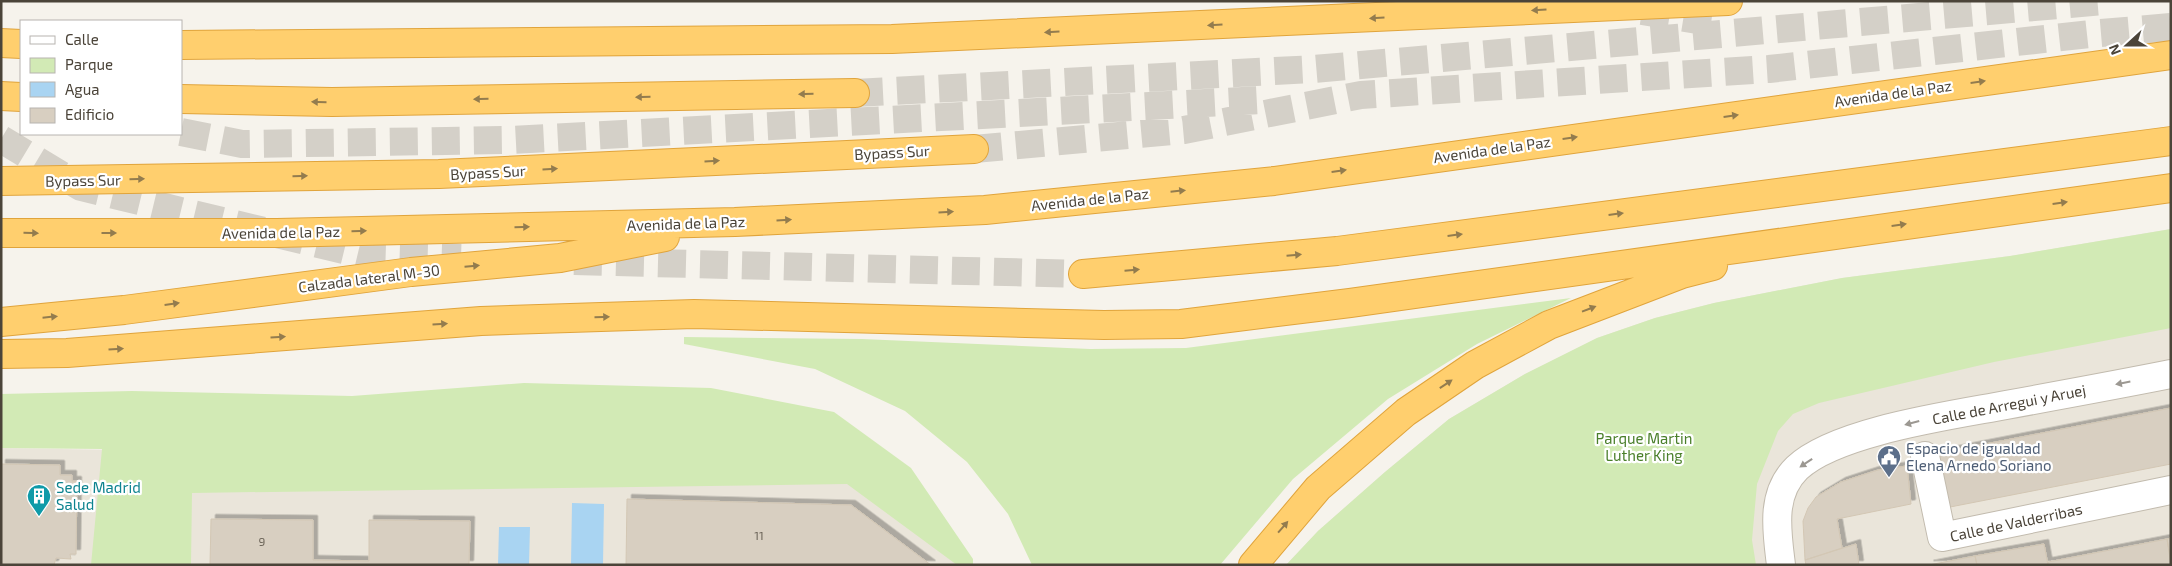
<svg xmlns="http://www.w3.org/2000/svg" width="2172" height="566" font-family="'Exo 2',sans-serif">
  <defs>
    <filter id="shadow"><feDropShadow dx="4.5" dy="-4.5" stdDeviation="0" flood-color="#0004"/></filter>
  </defs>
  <rect width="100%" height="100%" fill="#f6f3ec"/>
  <path fill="#eae5da" d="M2171 229V565H1286L1318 531 1385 472 1449 419 1525 374 1597 338 1655 318 1714 303 1842 278 2010 256Z
    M1 448 863 462 973 565H1Z"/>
  <path fill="#d2eab5" d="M2171 229V328L1994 362 1819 403 1793 414 1778 431 1757 484 1752 540 1756 565H1286L1318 531 1385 472 1449 419 1525 374 1597 338 1655 318 1714 303 1842 278 2010 256Z
    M1571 298 1477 344 1388 399 1293 479 1220 565H1032L1008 514 967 462 905 411 815 369 684 344V337L862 339 1090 349 1186 348Z
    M524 383 711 388 834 412 911 468 973 559V565H957L847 484 192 493 191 565H91L102 449 1 448V394L132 391 352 396Z"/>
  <path fill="#a9d4f2" d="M572 503 604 504 603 565H571Z
    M499 527H530L529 565H498Z"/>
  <path fill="#d8cfc1" stroke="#d3c7b4" filter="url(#shadow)" d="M2171 408V464L1945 508 1934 454Z
    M1 464 60 465V475H72V481H77L76 554H70L71 559 56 558 54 565H1Z
    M1907 466 1911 504 1837 519 1842 548 1805 560 1803 521 1808 508 1816 497 1841 482 1878 470Z
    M627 499 851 505 931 565H626Z
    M211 519 313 520V560L369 561V520L470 521 469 565H210Z
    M2171 538V561L2167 539Z
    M2167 539 2171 565H2048V562Z
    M1856 544 1859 565H1806L1805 560Z
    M2044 544 2048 565H1977L1975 556Z
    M1975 556 1977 565H1929Z"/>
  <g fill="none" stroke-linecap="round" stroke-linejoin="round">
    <path stroke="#d4d0c8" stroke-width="28" stroke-dasharray="28 14" stroke-linecap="butt" d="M1642 11 1723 24
      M855 93 1314 69 2105 1
      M181 132 242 144 510 140 1262 100
      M1 139 81 187 364 255 461 258
      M974 149 1184 130 1361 95 1769 69 2090 34 2171 27
      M574 261 1083 274"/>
    <g stroke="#c2bbae" stroke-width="30">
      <path id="minor" d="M1925 456 1942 537 2171 490
        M1781 565C1777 532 1770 494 1797 468 1836 431 1953 415 2006 405 2061 395 2116 385 2171 374"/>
    </g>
    <g stroke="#e0a43c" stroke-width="30">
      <path id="highway" d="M1 43 21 44
        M181 45 892 39 1728 1
        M1 96 21 97
        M181 99 332 102 855 93
        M1 181 439 174 974 149
        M1 233H277L735 222 985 210 1274 181 2171 55
        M1083 274 1337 251 2171 141
        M1 322 124 310 411 272 560 258 665 237
        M1 354 67 353 481 321 694 314 1104 325 1181 324 1350 303 2171 188
        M1253 565 1318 488 1406 412 1475 365 1549 325 1682 274 1713 266"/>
    </g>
    <use href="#minor" stroke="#fff" stroke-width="28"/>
    <use href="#highway" stroke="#ffcf6e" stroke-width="28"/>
  </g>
  <defs><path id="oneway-solid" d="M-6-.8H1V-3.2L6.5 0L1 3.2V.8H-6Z" transform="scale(1.25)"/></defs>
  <g fill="#937c4e">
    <use href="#oneway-solid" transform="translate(1539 10) rotate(177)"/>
    <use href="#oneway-solid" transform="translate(1377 18) rotate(177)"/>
    <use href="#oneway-solid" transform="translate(1215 25) rotate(177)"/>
    <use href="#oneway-solid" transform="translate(1052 32) rotate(177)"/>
    <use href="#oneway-solid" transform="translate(1978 82) rotate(-8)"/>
    <use href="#oneway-solid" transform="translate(806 94) rotate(179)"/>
    <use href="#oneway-solid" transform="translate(643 97) rotate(179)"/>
    <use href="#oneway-solid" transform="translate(481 99) rotate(179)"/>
    <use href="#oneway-solid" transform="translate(319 102) rotate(-179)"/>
    <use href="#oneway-solid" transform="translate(1731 116) rotate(-8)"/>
    <use href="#oneway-solid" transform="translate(1570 138) rotate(-8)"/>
    <use href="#oneway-solid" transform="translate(712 161) rotate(-3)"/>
    <use href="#oneway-solid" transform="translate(550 169) rotate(-3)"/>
    <use href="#oneway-solid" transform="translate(1339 171) rotate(-8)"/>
    <use href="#oneway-solid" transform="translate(300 176) rotate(-1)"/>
    <use href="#oneway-solid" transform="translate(137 179) rotate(-1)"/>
    <use href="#oneway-solid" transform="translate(1178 191) rotate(-6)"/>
    <use href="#oneway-solid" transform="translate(2060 203) rotate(-8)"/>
    <use href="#oneway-solid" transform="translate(946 212) rotate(-3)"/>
    <use href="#oneway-solid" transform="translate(1616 214) rotate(-7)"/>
    <use href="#oneway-solid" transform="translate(784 220) rotate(-3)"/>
    <use href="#oneway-solid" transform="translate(1899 225) rotate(-8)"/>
    <use href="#oneway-solid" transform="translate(522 227) rotate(-1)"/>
    <use href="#oneway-solid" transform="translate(359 231) rotate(-1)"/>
    <use href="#oneway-solid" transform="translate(31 233) rotate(1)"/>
    <use href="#oneway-solid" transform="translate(109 233)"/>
    <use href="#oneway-solid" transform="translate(1455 235) rotate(-7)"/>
    <use href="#oneway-solid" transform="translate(1294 255) rotate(-5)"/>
    <use href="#oneway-solid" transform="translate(472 266) rotate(-5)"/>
    <use href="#oneway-solid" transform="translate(1132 270) rotate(-5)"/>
    <use href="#oneway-solid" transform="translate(172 304) rotate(-8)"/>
    <use href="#oneway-solid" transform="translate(1589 309) rotate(-21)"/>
    <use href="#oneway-solid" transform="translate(50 317) rotate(-6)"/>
    <use href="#oneway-solid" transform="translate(602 317) rotate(-2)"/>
    <use href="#oneway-solid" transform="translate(440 324) rotate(-4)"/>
    <use href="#oneway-solid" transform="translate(278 337) rotate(-4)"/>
    <use href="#oneway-solid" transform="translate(116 349) rotate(-4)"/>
    <use href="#oneway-solid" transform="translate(1446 384) rotate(-34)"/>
    <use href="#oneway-solid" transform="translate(1283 527) rotate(-49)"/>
  </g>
  <g fill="#9c9892">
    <use href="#oneway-solid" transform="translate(2123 383) rotate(169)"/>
    <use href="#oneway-solid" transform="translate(1912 423) rotate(165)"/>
    <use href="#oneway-solid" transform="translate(1806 463) rotate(146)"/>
  </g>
  <defs>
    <g id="civic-pin" transform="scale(1.25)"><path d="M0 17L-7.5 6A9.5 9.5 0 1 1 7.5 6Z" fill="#5c6f8a" stroke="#fff"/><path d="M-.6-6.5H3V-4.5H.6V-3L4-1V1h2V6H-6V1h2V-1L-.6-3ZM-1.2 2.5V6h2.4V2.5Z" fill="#fff"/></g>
    <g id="building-pin" transform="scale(1.25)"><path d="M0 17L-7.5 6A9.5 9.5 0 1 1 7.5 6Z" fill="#0f9aa8" stroke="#fff"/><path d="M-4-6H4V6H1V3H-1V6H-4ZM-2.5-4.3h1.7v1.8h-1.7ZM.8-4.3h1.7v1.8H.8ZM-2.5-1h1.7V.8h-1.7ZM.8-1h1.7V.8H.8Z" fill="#fff"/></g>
  </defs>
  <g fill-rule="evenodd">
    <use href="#civic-pin" x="1889" y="457"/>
    <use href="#building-pin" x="39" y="496"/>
  </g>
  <g text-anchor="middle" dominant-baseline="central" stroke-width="4.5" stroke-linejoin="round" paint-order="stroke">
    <g font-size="12" fill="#6e675b">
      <text x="759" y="535">11</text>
      <text x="262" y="541">9</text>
    </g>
    <g font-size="15" fill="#4b4439" stroke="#fff">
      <text transform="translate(1893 93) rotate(-8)">Avenida de la Paz</text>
      <text transform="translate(1492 149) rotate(-8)">Avenida de la Paz</text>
      <text transform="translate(892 152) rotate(-3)">Bypass Sur</text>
      <text transform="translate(488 172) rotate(-3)">Bypass Sur</text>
      <text transform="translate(83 180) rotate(-1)">Bypass Sur</text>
      <text transform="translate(1090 199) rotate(-6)">Avenida de la Paz</text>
      <text transform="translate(686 223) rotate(-2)">Avenida de la Paz</text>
      <text transform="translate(281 232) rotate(-1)">Avenida de la Paz</text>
      <text transform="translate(369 278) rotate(-7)">Calzada lateral M-30</text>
      <text transform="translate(2009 404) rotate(-11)">Calle de Arregui y Aruej</text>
      <text transform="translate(2016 522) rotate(-12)">Calle de Valderribas</text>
    </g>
    <g font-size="15" fill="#4a7f2a" stroke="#fff">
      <text x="1644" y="438">Parque Martin<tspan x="1644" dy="17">Luther King</tspan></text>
    </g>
    <g font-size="15" fill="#4e5e75" stroke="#fff" text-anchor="start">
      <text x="1906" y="448">Espacio de igualdad<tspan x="1906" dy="17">Elena Arnedo Soriano</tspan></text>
    </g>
    <g font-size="15" fill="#0d838f" stroke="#fff" text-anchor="start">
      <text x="56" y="487">Sede Madrid<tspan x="56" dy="17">Salud</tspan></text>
    </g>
  </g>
  <rect width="2172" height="566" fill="none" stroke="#4b4439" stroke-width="5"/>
  <rect x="20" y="20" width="162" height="115" fill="#ffffff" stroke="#b7b4b0"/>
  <rect x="30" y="36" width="25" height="8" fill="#ffffff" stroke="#b7b4b0"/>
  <text x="65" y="45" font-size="15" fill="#4b4439">Calle</text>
  <rect x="30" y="58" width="25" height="15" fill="#d2eab5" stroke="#b7b4b0"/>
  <text x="65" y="70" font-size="15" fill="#4b4439">Parque</text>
  <rect x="30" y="82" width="25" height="15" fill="#a9d4f2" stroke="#b7b4b0"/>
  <text x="65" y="95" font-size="15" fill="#4b4439">Agua</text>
  <rect x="30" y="108" width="25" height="15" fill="#d8cfc1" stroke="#b7b4b0"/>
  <text x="65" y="120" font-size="15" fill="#4b4439">Edificio</text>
  <g transform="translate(2127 45) rotate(249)" stroke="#ffffff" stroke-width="4" paint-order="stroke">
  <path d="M0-4L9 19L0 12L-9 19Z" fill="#4b4439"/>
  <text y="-8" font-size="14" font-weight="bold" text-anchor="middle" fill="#4b4439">N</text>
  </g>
</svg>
